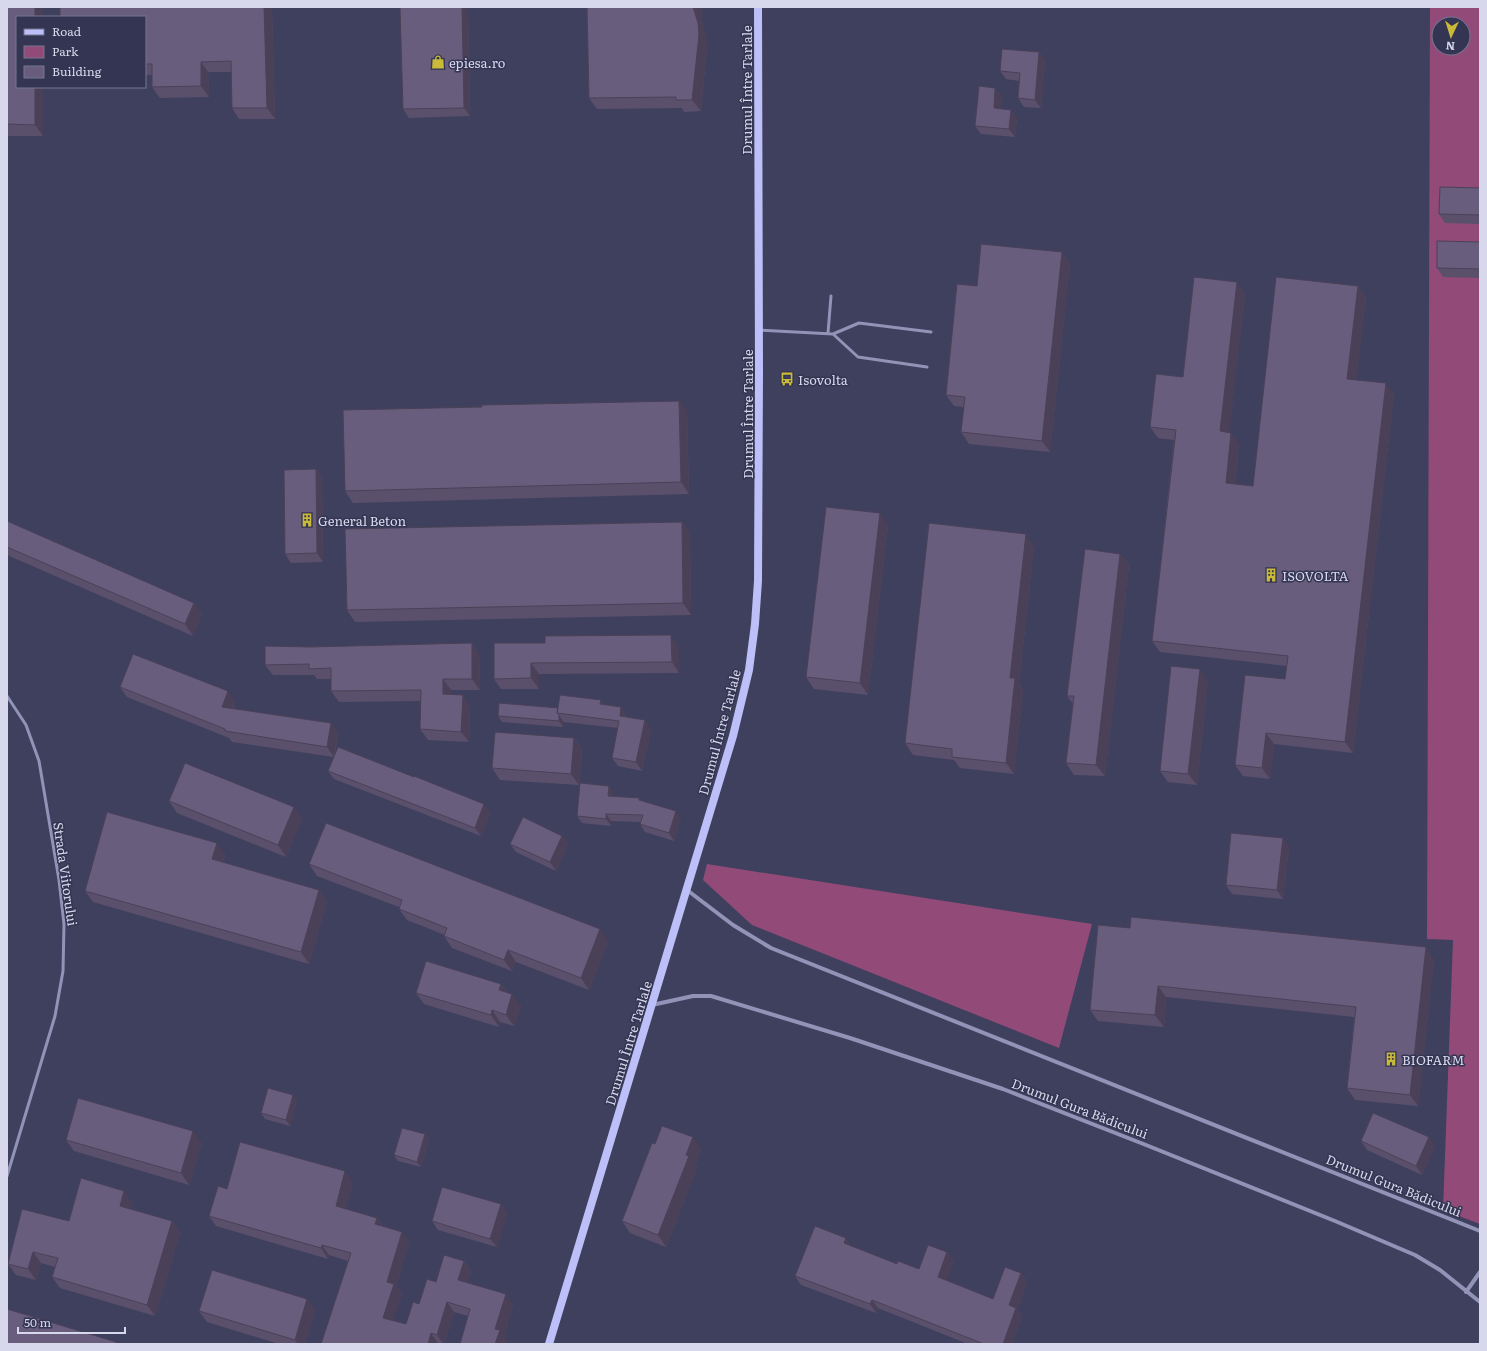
<svg xmlns="http://www.w3.org/2000/svg" width="1487" height="1351" font-family="Literata,serif">
  <rect width="100%" height="100%" fill="#3f405e"/>
  <path fill="#924a79" fill-rule="evenodd" d="M1430 7H1480V1224L1443 1210 1453 940 1427 939ZM1439 24H1463V48H1439Z
    M707 864 1092 924 1059 1048 752 925 703 880Z"/>
  <g fill="none" stroke-linecap="round" stroke-linejoin="round">
    <path stroke="#9193b7" stroke-width="3" d="M759 330 833 334 859 323 931 332
      M828 333 831 296
      M833 334 858 357 927 367
      M7 696 26 725 39 761 59 880 64 924 63 971 55 1016 7 1176"/>
    <path stroke="#9193b7" stroke-width="4" d="M687 890 733 925 771 948 1480 1231
      M652 1005 693 996H711L850 1038 1003 1089 1146 1145 1335 1221 1415 1255 1440 1270 1480 1302
      M1466 1292 1480 1272"/>
    <path stroke="#bcbff8" stroke-width="8" d="M549 1344 733 736 749 670 755 624 758 581 759 371 758 7"/>
  </g>
  <path fill="#5a506c" d="M7 7H43V17H17L43 136H7Z
    M60 7H272L275 119H239L232 108 231 72H208L209 97 160 98 152 87V75H145V17Z
    M400 7H468L470 116 409 118 403 109Z
    M587 7H703L701 19 706 35 707 46 701 111 684 112 682 108 597 109 589 98Z
    M1039 52 1045 61 1041 108 1024 107 1018 98 1019 81 1006 79 1000 71Z
    M995 88 1002 97 1000 109 1017 118 1015 137 981 134 975 126Z
    M1480 188V224L1445 223 1439 214Z
    M1480 242V278L1443 277 1437 268Z
    M1062 252 1070 263 1050 452 969 444 961 432 964 407 954 406 946 395 977 286Z
    M1358 286 1366 298 1356 380 1394 394 1353 753 1274 744 1270 779 1243 776 1235 765 1285 679 1287 666 1160 652 1152 641 1174 440 1158 438 1150 427 1183 377 1245 294 1229 432 1239 444 1235 484 1253 486Z
    M679 401 687 412 689 494 353 503 345 491Z
    M316 469 322 478 323 562 291 563 285 554Z
    M7 521 202 614 193 636 7 555Z
    M682 522 690 533 691 615 355 622 347 610Z
    M888 525 868 695 814 689 806 677Z
    M1034 546 1019 683 1023 690 1014 774 960 768 954 760 913 755 905 743Z
    M1120 554 1129 565 1105 776 1074 775 1066 763 1073 704 1067 696Z
    M494 643 679 646V673L539 674V689H501L494 679Z
    M479 654 480 690H451V694L470 706 469 742 428 740 420 729 421 701 339 702 331 691V679H317L314 675H273L265 665Z
    M1208 680 1197 785 1168 782 1160 771Z
    M120 687 235 702 233 709 331 723 338 734 335 754 490 813 481 836 334 779 328 771 334 757 232 742 229 738 127 697Z
    M601 700 604 705 627 716V717L651 729 642 771 618 766 612 758 618 728 564 722 563 721V727L502 722 498 716 558 708Z
    M574 738 582 749 579 785 500 780 492 768Z
    M614 793V797L640 800 681 818 674 841 645 832 640 824 641 822 611 821V826L582 823 577 816Z
    M169 801 302 818 286 857 177 813Z
    M562 836 568 845 556 871 516 852 510 844Z
    M1289 847 1283 899 1232 894 1226 885Z
    M225 854 223 862 327 901 309 964 93 902 85 891Z
    M309 864 608 941 589 990 516 962 512 971 452 948 444 936 445 935 407 920 399 909V907L317 876Z
    M1098 925 1434 959 1418 1106 1355 1100 1347 1088 1354 1017 1166 997 1164 1027 1098 1021 1090 1010Z
    M501 984 508 993 521 1006 514 1026 500 1022 499 1027 424 1004 416 993Z
    M297 1100 290 1126 265 1119 261 1113Z
    M425 1134 429 1140 421 1167 398 1161 394 1155Z
    M66 1140 202 1143 189 1185 74 1151Z
    M1361 1141 1435 1146 1422 1175 1367 1150Z
    M655 1144 701 1149 695 1165 697 1168 666 1247 630 1233 622 1221Z
    M353 1182 345 1209 377 1218 383 1226 402 1232 409 1242 396 1286 402 1294 393 1320 406 1324 419 1304 436 1282 464 1261 471 1272 467 1283 513 1304 504 1336 507 1340 468 1316 454 1312 444 1344 438 1343 321 1344 348 1261 329 1255 328 1259 216 1226 209 1216 227 1189Z
    M132 1202 130 1209 172 1221 180 1233 155 1316 60 1288 52 1277 55 1267 41 1263 36 1280 16 1275 8 1264 69 1221Z
    M501 1204 507 1213 497 1247 438 1230 432 1221Z
    M851 1246 897 1264 919 1269 947 1252 954 1261 946 1280 993 1299 1021 1273 1027 1282 1017 1310 1022 1317 1012 1344H968L878 1308 876 1313 801 1285 795 1276Z
    M315 1310 305 1344H279L207 1322 199 1311Z"/>
  <path fill="#4a4158" d="M35 7H43V17H35Z
    M264 7H272L275 119 267 108Z
    M462 7H468L470 116 464 108Z
    M693 7H703L701 19 706 35 707 46 701 111 692 100Z
    M1039 52 1045 61 1041 108 1035 100Z
    M201 62 208 72 209 97 201 86Z
    M35 87H43V136L35 125Z
    M995 88 1002 97 1000 117 994 108Z
    M1011 110 1017 118 1015 137 1009 129Z
    M1062 252 1070 263 1050 452 1042 441Z
    M1237 282 1245 294 1228 443 1220 431Z
    M1358 286 1366 298 1355 390 1347 379Z
    M1386 383 1394 394 1353 753 1345 742Z
    M679 401 687 412 689 494 681 482Z
    M1231 433 1239 444 1234 494 1226 483Z
    M316 469 322 478 323 562 317 553Z
    M880 513 888 525 868 695 860 683Z
    M682 522 690 533 691 615 683 603Z
    M1026 534 1034 546 1019 683 1023 690 1014 774 1006 763 1010 678Z
    M1120 554 1129 565 1105 776 1096 765Z
    M194 603 202 614 193 636 185 624Z
    M671 635 679 646V673L672 662Z
    M472 643 479 654 480 690 472 679Z
    M531 663 539 674V689L531 678Z
    M1200 669 1208 680 1197 785 1188 774Z
    M443 679 451 690 450 705 443 694Z
    M228 691 235 702 229 717 222 707Z
    M463 695 470 706 469 742 461 732Z
    M601 700 607 708 600 704Z
    M621 707 627 716 626 724 620 716Z
    M559 715 563 721V727L559 721Z
    M645 720 651 729 642 771 636 762Z
    M331 723 338 734 334 757 327 747Z
    M1266 733 1274 744 1270 779 1262 768Z
    M574 738 582 749 579 785 571 774Z
    M609 786 614 793 613 803 608 796Z
    M484 804 490 813 481 836 475 828Z
    M294 807 302 818 286 857 278 845Z
    M676 811 681 818 674 841 669 833Z
    M606 814 611 821V826L606 819Z
    M562 836 568 845 556 871 550 862Z
    M1283 838 1289 847 1283 899 1277 890Z
    M217 843 225 854 220 871 212 859Z
    M319 890 327 901 309 964 301 952Z
    M600 929 608 941 589 990 581 978Z
    M1426 947 1434 959 1418 1106 1410 1095Z
    M508 950 516 962 512 971 504 960Z
    M501 984 509 995 499 990Z
    M1158 986 1166 997 1164 1027 1155 1015Z
    M512 994 521 1006 514 1026 506 1015Z
    M492 1010 500 1022 499 1027 491 1015Z
    M293 1095 297 1100 290 1126 286 1120Z
    M193 1131 202 1143 189 1185 181 1173Z
    M425 1134 429 1140 421 1167 417 1162Z
    M693 1137 701 1149 695 1165 697 1168 666 1247 658 1235Z
    M1429 1137 1435 1146 1422 1175 1416 1166Z
    M345 1171 353 1182 343 1216 336 1206Z
    M124 1191 132 1202 128 1217 120 1206Z
    M501 1204 507 1213 497 1247 490 1239Z
    M377 1218 384 1228 375 1224Z
    M172 1221 180 1233 155 1316 147 1305Z
    M402 1232 409 1242 396 1286 402 1294 391 1328 383 1318 387 1282Z
    M846 1238 852 1247 844 1243Z
    M322 1245 329 1255 328 1259 321 1248Z
    M33 1252 41 1263 36 1280 28 1269Z
    M947 1252 954 1261 944 1286 938 1277Z
    M464 1261 471 1272 465 1290 458 1280Z
    M1021 1273 1027 1282 1017 1310 1022 1317 1012 1344H1003L1009 1305Z
    M506 1294 513 1304 504 1336 507 1340 506 1344H495V1329Z
    M307 1299 315 1310 305 1344H298L295 1340Z
    M872 1300 878 1308 876 1313 870 1304Z
    M447 1302 454 1312 444 1344H443L437 1335Z
    M431 1333 438 1343V1344H428Z"/>
  <path fill="#695d7d" stroke="#4a4158" d="M7 7H35V17H17V87H35V125L7 124Z
    M60 7H264L267 108H232L231 61 201 62V86L152 87V64H145V17H60Z
    M400 7H462L464 108 403 109Z
    M587 7H693L698 23 699 35 692 100H676V97L589 98Z
    M1002 49 1039 52 1035 100 1018 98 1020 73 1000 71Z
    M979 86 995 88 994 108 1011 110 1009 129 975 126Z
    M1440 187 1480 188V215L1439 214Z
    M1437 241 1480 242V269L1437 268Z
    M981 244 1062 252 1042 441 961 432 965 397 946 395 957 284 977 286Z
    M1194 277 1237 282 1220 431 1231 433 1226 483 1253 486 1276 277 1358 286 1347 379 1386 383 1345 742 1266 733 1262 768 1235 765 1245 675 1285 679 1288 656 1152 641 1176 430 1150 427 1156 374 1183 377Z
    M679 401 681 482 345 491 343 410 482 407V405Z
    M316 469 317 553 285 554 284 470Z
    M826 507 880 513 860 683 806 677Z
    M7 521 194 603 185 624 7 547Z
    M682 522 683 603 347 610 345 529Z
    M929 523 1026 534 1010 678H1015L1006 763 952 757V749L905 743Z
    M1085 549 1120 554 1096 765 1066 763 1074 696H1067Z
    M671 635 672 662 531 663V678L494 679V643H545V636Z
    M472 643V679H443V694L463 695 461 732 420 729 421 690 331 691V668L309 669V664L265 665V646L309 647Z
    M133 654 228 691 222 707 331 723 327 747 225 731V729L120 687Z
    M1171 666 1200 669 1188 774 1160 771Z
    M560 695 601 700 600 704 621 707 620 716 645 720 636 762 612 758 619 721 557 713Z
    M499 703 558 708 557 713 559 715V721L498 716Z
    M495 732 574 738 571 774 492 768Z
    M338 747 414 777V776L484 804 475 828 328 771Z
    M185 763 294 807 278 845 169 801Z
    M580 783 609 786 608 796 639 798V800L676 811 669 833 640 824 643 815 606 814V819L577 816Z
    M107 812 217 843 212 859 319 890 301 952 85 891Z
    M523 817 562 836 550 862 510 844Z
    M326 823 600 929 581 978 508 950 504 960 444 936 447 928 399 909 402 900 309 864Z
    M1231 833 1283 838 1277 890 1226 885Z
    M1131 917 1426 947 1410 1095 1347 1088 1356 1007 1158 986 1155 1015 1090 1010 1098 925 1130 928Z
    M426 961 501 984 499 990 512 994 506 1015 492 1010 491 1015 416 993Z
    M268 1088 293 1095 286 1120 261 1113Z
    M78 1098 193 1131 181 1173 66 1140Z
    M1373 1113 1429 1137 1416 1166 1361 1141Z
    M662 1126 693 1137 686 1155 689 1156 658 1235 622 1221 652 1143 655 1144Z
    M402 1128 425 1134 417 1162 394 1155Z
    M240 1142 345 1171 336 1206 377 1218 375 1224 402 1232 387 1282 394 1284 383 1318 406 1324 413 1302 419 1304 427 1279 436 1282 444 1255 464 1261 458 1280 506 1294 495 1329 500 1330 495 1344H460L470 1309 447 1302 437 1335 431 1333 428 1344H321L351 1253 322 1245 321 1248 209 1216 218 1186 227 1189Z
    M81 1178 124 1191 120 1206 172 1221 147 1305 52 1277 58 1258 33 1252 28 1269 8 1264 22 1209 69 1221Z
    M442 1187 501 1204 490 1239 432 1221Z
    M815 1226 846 1238 844 1243 897 1264 898 1261 919 1269 928 1245 947 1252 938 1277 993 1299 1005 1267 1021 1273 1009 1305 1016 1308 1003 1344H984L872 1300 870 1304 795 1276Z
    M212 1270 307 1299 295 1340 199 1311Z
    M7 1309 116 1342 115 1344H7Z"/>
  <defs>
    <g id="shop-bare" transform="scale(1.08)"><path d="M-5-2.5h2.3a2.7 3.5 0 0 1 5.4 0H5L5.5 6h-11ZM-1.5-2.5h3a1.5 2.3 0 0 0-3 0Z" fill="#caba3a" stroke="#343553" stroke-width="2.5" paint-order="stroke"/></g>
    <g id="bus-bare" transform="scale(1.08)"><path d="M-5-6H5V4H4V6H2V4H-2V6H-4V4H-5ZM-3.5-4V0h7V-4ZM-3.5 1.2v1.5H-2V1.2ZM2 1.2v1.5H3.5V1.2Z" fill="#caba3a" stroke="#343553" stroke-width="2.5" paint-order="stroke"/></g>
    <g id="building-bare" transform="scale(1.08)"><path d="M-4-6H4V6H1V3H-1V6H-4ZM-2.5-4.3h1.7v1.8h-1.7ZM.8-4.3h1.7v1.8H.8ZM-2.5-1h1.7V.8h-1.7ZM.8-1h1.7V.8H.8Z" fill="#caba3a" stroke="#343553" stroke-width="2.5" paint-order="stroke"/></g>
  </defs>
  <g fill-rule="evenodd">
    <use href="#shop-bare" x="438" y="62"/>
    <use href="#bus-bare" x="787" y="379"/>
    <use href="#building-bare" x="307" y="520"/>
    <use href="#building-bare" x="1271" y="575"/>
    <use href="#building-bare" x="1391" y="1059"/>
  </g>
  <g text-anchor="middle" dominant-baseline="central" stroke-width="3" stroke-linejoin="round" paint-order="stroke">
    <g font-size="13" fill="#d7d8eb" stroke="#343553" text-anchor="start">
      <text x="449" y="62">epiesa.ro</text>
      <text x="798" y="379">Isovolta</text>
      <text x="318" y="520">General Beton</text>
      <text x="1282" y="575">ISOVOLTA</text>
      <text x="1402" y="1059">BIOFARM</text>
    </g>
    <g font-size="13" fill="#d7d8eb" stroke="#343553">
      <text transform="translate(746 90) rotate(-90)">Drumul Între Tarlale</text>
      <text transform="translate(747 414) rotate(-90)">Drumul Între Tarlale</text>
      <text transform="translate(719 732) rotate(-75)">Drumul Între Tarlale</text>
      <text transform="translate(66 874) rotate(82)">Strada Viitorului</text>
      <text transform="translate(628 1043) rotate(-73)">Drumul Între Tarlale</text>
      <text transform="translate(1080 1108) rotate(21)">Drumul Gura Bădicului</text>
      <text transform="translate(1394 1185) rotate(22)">Drumul Gura Bădicului</text>
    </g>
  </g>
  <rect width="1487" height="1351" fill="none" stroke="#d7d8eb" stroke-width="16"/>
  <rect x="16" y="16" width="130" height="72" fill="#343553" stroke="#757690"/>
  <rect x="24" y="29" width="20" height="6" fill="#bcbff8" stroke="#757690"/>
  <text x="52" y="36" font-size="12" fill="#d7d8eb">Road</text>
  <rect x="24" y="46" width="20" height="12" fill="#924a79" stroke="#757690"/>
  <text x="52" y="56" font-size="12" fill="#d7d8eb">Park</text>
  <rect x="24" y="66" width="20" height="12" fill="#695d7d" stroke="#757690"/>
  <text x="52" y="76" font-size="12" fill="#d7d8eb">Building</text>
  <g transform="translate(1451 36) rotate(184)"><circle r="19" fill="#343553" stroke="#757690"/>
  <path d="M0-3L7 15L0 10L-7 15Z" fill="#caba3a"/>
  <text y="-6" font-size="11" font-weight="bold" text-anchor="middle" fill="#d7d8eb">N</text>
  </g>
  <path d="M18 1327v6h107v-6" fill="none" stroke="#d7d8eb" stroke-width="2"/>
  <text x="24" y="1327" font-size="12" fill="#d7d8eb" stroke="#343553" stroke-width="3" paint-order="stroke">50 m</text>
</svg>
